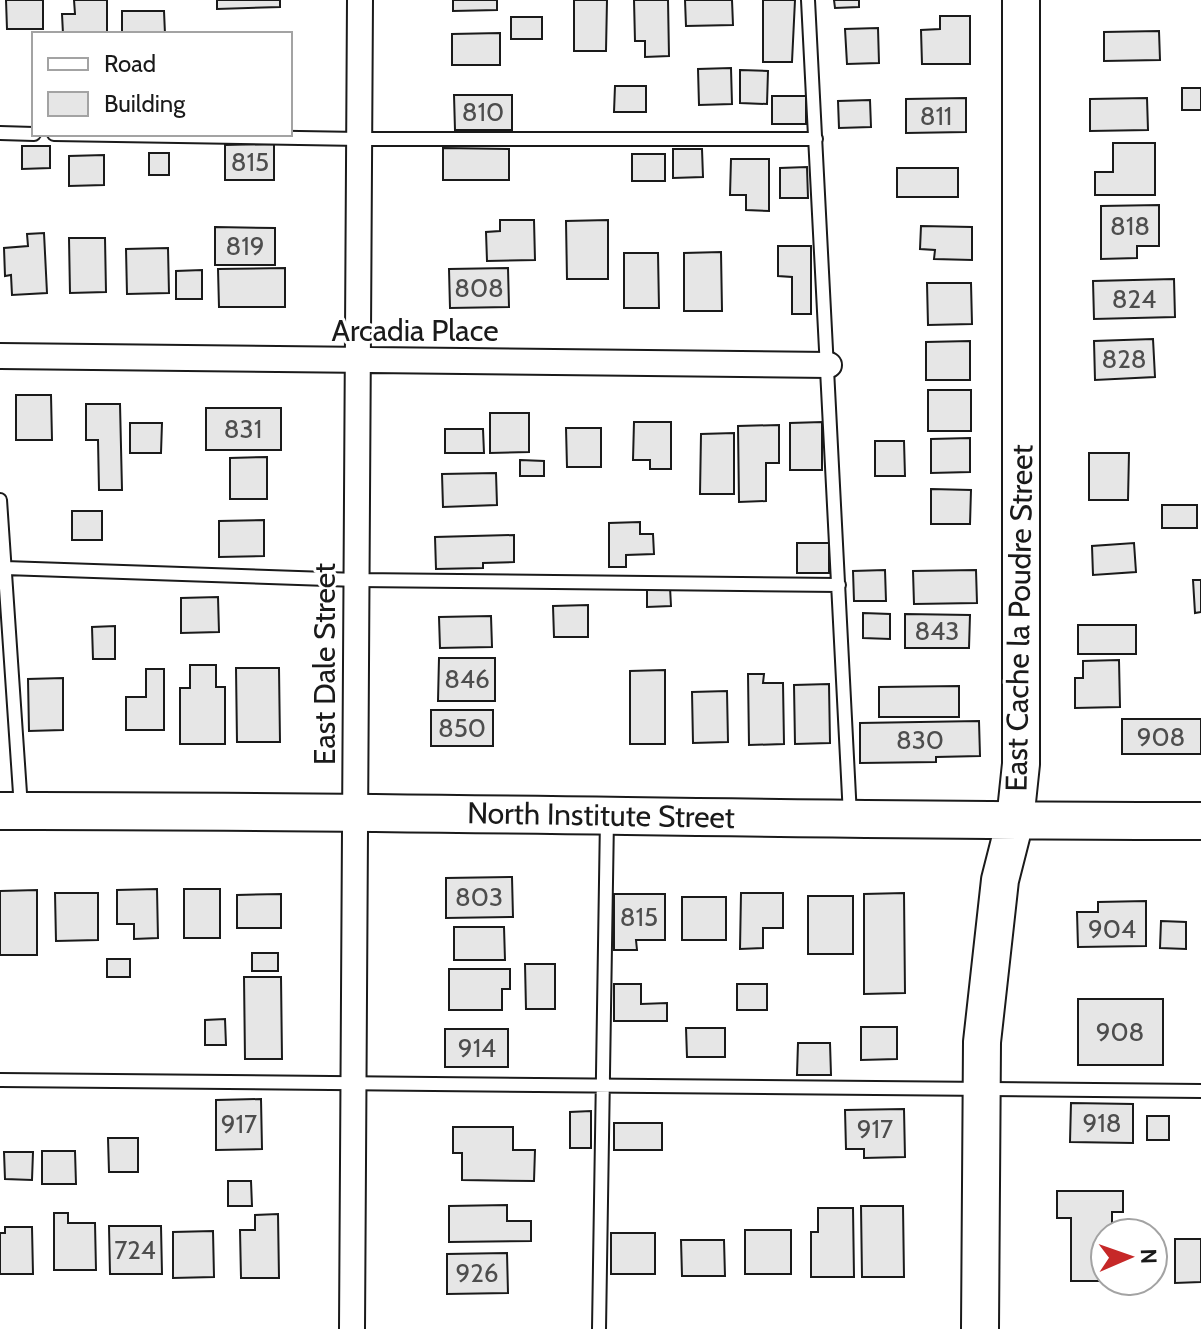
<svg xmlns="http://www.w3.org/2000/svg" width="1201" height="1329" font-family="Cabin,sans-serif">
  <rect width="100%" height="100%" fill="#fff"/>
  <path fill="#e6e6e6" stroke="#1a1a1a" stroke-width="2" d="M6 0H43V29H7Z
    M74 0H107V32L63 34 62 14H75Z
    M217 0H280V7L217 9Z
    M453 0H497V10L453 11Z
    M574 0H607L606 51H574Z
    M634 0H668L669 56 645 57V41H635Z
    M685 0H732L733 25 686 26Z
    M763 0H795L792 62H763Z
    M834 0H859V7L835 8Z
    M122 11H164L165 34H122Z
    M940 16H970V64H922L921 30 940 29Z
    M511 17H542V39H511Z
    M878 28 879 63 847 64 845 29Z
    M1159 31 1160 60 1104 61V32Z
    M500 33V65H452V34Z
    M731 68 732 104 699 105 698 69Z
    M740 70 768 71 767 104 740 103Z
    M615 86H646V112H614Z
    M1182 88H1201V110H1182Z
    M454 95H512V130H455Z
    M772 96H806V124H772Z
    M966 98V132L906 133V99Z
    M1147 98 1148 130 1090 131V99Z
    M870 100 871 127 839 128 838 101Z
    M1113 143H1155V195H1095V172H1113Z
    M274 144V180H225V145Z
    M22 146H50V168L22 169Z
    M443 148 509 149V180H443Z
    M673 149H702L703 177 673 178Z
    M149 153H169V175H149Z
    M632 154H665V181H632Z
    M104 155V185L69 186V156Z
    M731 159H769V211L746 210V195H730Z
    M807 167 808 198H780V168Z
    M897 168H958V197H897Z
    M1159 205V246H1137V258L1101 259V206Z
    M500 220H534L535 260 487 261 486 232 500 231Z
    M608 220V279H567L566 221Z
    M921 226 972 227V260L934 259 935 250 920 249Z
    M215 227 275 228V265H215Z
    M44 233 47 293 12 295 11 275 5 276 4 248 28 246 27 234Z
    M69 238H105L106 292 70 293Z
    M778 246H811V314H792V277L778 276Z
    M168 248 169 293 127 294 126 249Z
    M721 252 722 311H684V253Z
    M624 253H658L659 308H624Z
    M285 268V307H219L218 269Z
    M508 268 509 307 450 308 449 269Z
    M202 270V299H176V271Z
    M1174 279 1175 317 1094 319 1093 281Z
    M927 283H971L972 324 928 325Z
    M1153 339 1155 377 1095 380 1094 341Z
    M970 341V380H926V342Z
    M928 390H971V431H928Z
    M16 395H51L52 440H16Z
    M86 404H120L122 490H99L98 440H86Z
    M206 408H281V450H206Z
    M490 413H529V452L490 453Z
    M634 422H671V469H650V460H633Z
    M822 422V470H790V423Z
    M130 423H162L161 453H130Z
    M779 425V463H766V501L739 502 738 426Z
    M566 428H601V467H567Z
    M445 429H483L484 453H445Z
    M734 433V494H700L701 434Z
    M970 438V472L931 473V439Z
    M875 441H904L905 476H875Z
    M1089 453H1129L1128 500H1089Z
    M267 457V499H230V458Z
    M520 460 544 461V476H520Z
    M496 473 497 505 443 507 442 474Z
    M931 489 971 490 970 524H931Z
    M1162 505H1197V528H1162Z
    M72 511H102V540H72Z
    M264 520V556L219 557V521Z
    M640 522V534H653L654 554 626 555V567H609V523Z
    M514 535V562L483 563V568L436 569 435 537Z
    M797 543H829V573H797Z
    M1134 543 1136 572 1093 575 1092 546Z
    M885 570 886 601H854L853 571Z
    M976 570 977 603 914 604 913 571Z
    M1193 580H1201V612L1195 613Z
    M647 587H670L671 606 647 607Z
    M218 597 219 632 181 633V598Z
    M588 605V637H554L553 606Z
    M863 613 890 614V639L863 638Z
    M905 614 970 615 969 648H905Z
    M491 616 492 647 440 648 439 617Z
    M1078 625H1136V654H1078Z
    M115 626V659H93L92 627Z
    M439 658H495V701H438Z
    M1119 660 1120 707 1075 708V678H1083V661Z
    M190 665H216V687H225V744H180V688H190Z
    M236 668H279L280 742H237Z
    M146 669H164V730H126V697H146Z
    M665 670V744H630V671Z
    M748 674H764L763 683H783L784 744 749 745Z
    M63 678V730L29 731 28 679Z
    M829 684 830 743 795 744 794 685Z
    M959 686V717H879V687Z
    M727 691 728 742 693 743 692 692Z
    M431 710H493V746H431Z
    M1122 719H1201V754H1122Z
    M979 721 980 756 936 757V762L860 763V723Z
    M512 877 513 917 446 918V878Z
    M157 889 158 938 134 939V924H117V890Z
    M184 889H220V938H184Z
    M37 890V955H0V891Z
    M55 893H98V940L56 941Z
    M741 893H783V928H763V948L740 949Z
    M904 893 905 993 864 994V894Z
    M281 894V928H237V895Z
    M614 894H665V940H636L637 950H614Z
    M808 896H853V954H808Z
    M682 897H726V940H682Z
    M1146 901V946L1078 947 1077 912H1098V902Z
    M1161 921 1186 922V949L1160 948Z
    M454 927H504L505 960H454Z
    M252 953H278V971H252Z
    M107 959H130V977H107Z
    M525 964H555V1009H526Z
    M449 969H510V989H502V1010H449Z
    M244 977H281L282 1059H245Z
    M614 984H641V1004L667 1003V1021H614Z
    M737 984H767V1010H737Z
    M1078 999H1163V1065H1078Z
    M225 1019 226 1045H205V1020Z
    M861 1027H897V1059L861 1060Z
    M686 1028H725V1057H687Z
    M445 1029H508V1067H445Z
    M798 1043H830L831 1075H797Z
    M261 1099 262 1149 216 1150V1100Z
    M1071 1103 1133 1104V1143L1070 1142Z
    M904 1109 905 1157 864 1158V1149H846L845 1110Z
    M591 1111V1148H570V1112Z
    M1147 1116H1169V1140H1147Z
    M614 1123H662V1150H614Z
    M453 1127H513V1150H535L534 1181 462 1180V1153H453Z
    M108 1138H138V1172H109Z
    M42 1151H75L76 1184H42Z
    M4 1152H33L32 1180 5 1179Z
    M228 1181H251L252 1206H228Z
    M1057 1191H1123V1212H1112V1233H1105V1281H1112H1071V1218H1057Z
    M507 1205V1221H531V1241L449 1242V1206Z
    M861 1206H903L904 1277H862Z
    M818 1208H853L854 1277H811V1232H818Z
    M54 1213H68V1223H95L96 1270H54Z
    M278 1214 279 1278H241L240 1230H255V1215Z
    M109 1226H161L162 1274H110Z
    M5 1227H32L33 1274H0V1233H5Z
    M745 1230H791V1274H745Z
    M213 1231 214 1277 173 1278V1232Z
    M611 1233H655V1274H611Z
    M1175 1239H1201V1282L1175 1283Z
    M681 1240H724L725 1276H682Z
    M507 1253 508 1293 447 1294V1254Z"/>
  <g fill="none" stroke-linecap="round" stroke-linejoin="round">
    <g stroke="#1a1a1a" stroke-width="16">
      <path id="lane" d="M808 0 850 816
        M0 133 34 134
        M54 134 360 139H816
        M0 500 21 808
        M5 568 357 580 839 585
        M0 1080 1201 1091
        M599 1329 607 818"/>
    </g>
    <g stroke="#1a1a1a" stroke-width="28">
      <path id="street" d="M0 356 829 365
        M352 1329 360 0"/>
    </g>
    <g stroke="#1a1a1a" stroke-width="40">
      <path id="secondary" d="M0 811C400 810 801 821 1201 821
        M980 1329 982 1042 1000 880 1015 821 1021 764V0"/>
    </g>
    <use href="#lane" stroke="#fff" stroke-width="12"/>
    <use href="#street" stroke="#fff" stroke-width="24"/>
    <use href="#secondary" stroke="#fff" stroke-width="36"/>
  </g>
  <g text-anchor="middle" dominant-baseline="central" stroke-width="6" stroke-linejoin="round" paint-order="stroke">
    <g font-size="26" fill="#4d4d4d">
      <text x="483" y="112">810</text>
      <text x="936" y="116">811</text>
      <text x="250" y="162">815</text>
      <text x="1130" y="226">818</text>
      <text x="245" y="246">819</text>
      <text x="479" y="288">808</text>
      <text x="1134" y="299">824</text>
      <text x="1124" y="359">828</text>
      <text x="243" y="429">831</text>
      <text x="937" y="631">843</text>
      <text x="467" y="679">846</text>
      <text x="462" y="728">850</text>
      <text x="1161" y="737">908</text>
      <text x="920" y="740">830</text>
      <text x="479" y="897">803</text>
      <text x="639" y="917">815</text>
      <text x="1112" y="929">904</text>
      <text x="1120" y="1032">908</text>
      <text x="477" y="1048">914</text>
      <text x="1102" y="1123">918</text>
      <text x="239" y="1124">917</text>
      <text x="875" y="1129">917</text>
      <text x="135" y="1250">724</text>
      <text x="477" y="1273">926</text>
    </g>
    <g font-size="30" fill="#1a1a1a" stroke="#fff">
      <text x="415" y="330">Arcadia Place</text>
      <text transform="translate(1019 618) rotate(-89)">East Cache la Poudre Street</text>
      <text transform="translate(324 664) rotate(-90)">East Dale Street</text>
      <text transform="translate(601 815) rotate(1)">North Institute Street</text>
    </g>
  </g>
  <rect x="32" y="32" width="260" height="104" fill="#ffffff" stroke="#a3a3a3" stroke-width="2"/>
  <rect x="48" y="58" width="40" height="12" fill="#ffffff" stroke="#a3a3a3" stroke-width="2"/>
  <text x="104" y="72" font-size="24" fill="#1a1a1a">Road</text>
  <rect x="48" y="92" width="40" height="24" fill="#e6e6e6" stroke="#a3a3a3" stroke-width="2"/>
  <text x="104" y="112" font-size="24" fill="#1a1a1a">Building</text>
  <g transform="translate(1129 1257) rotate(88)"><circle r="38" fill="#ffffff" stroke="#a3a3a3" stroke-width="2"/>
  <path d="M0-6L14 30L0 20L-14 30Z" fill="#c62828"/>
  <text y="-12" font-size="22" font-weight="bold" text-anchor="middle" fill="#1a1a1a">N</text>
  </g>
</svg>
